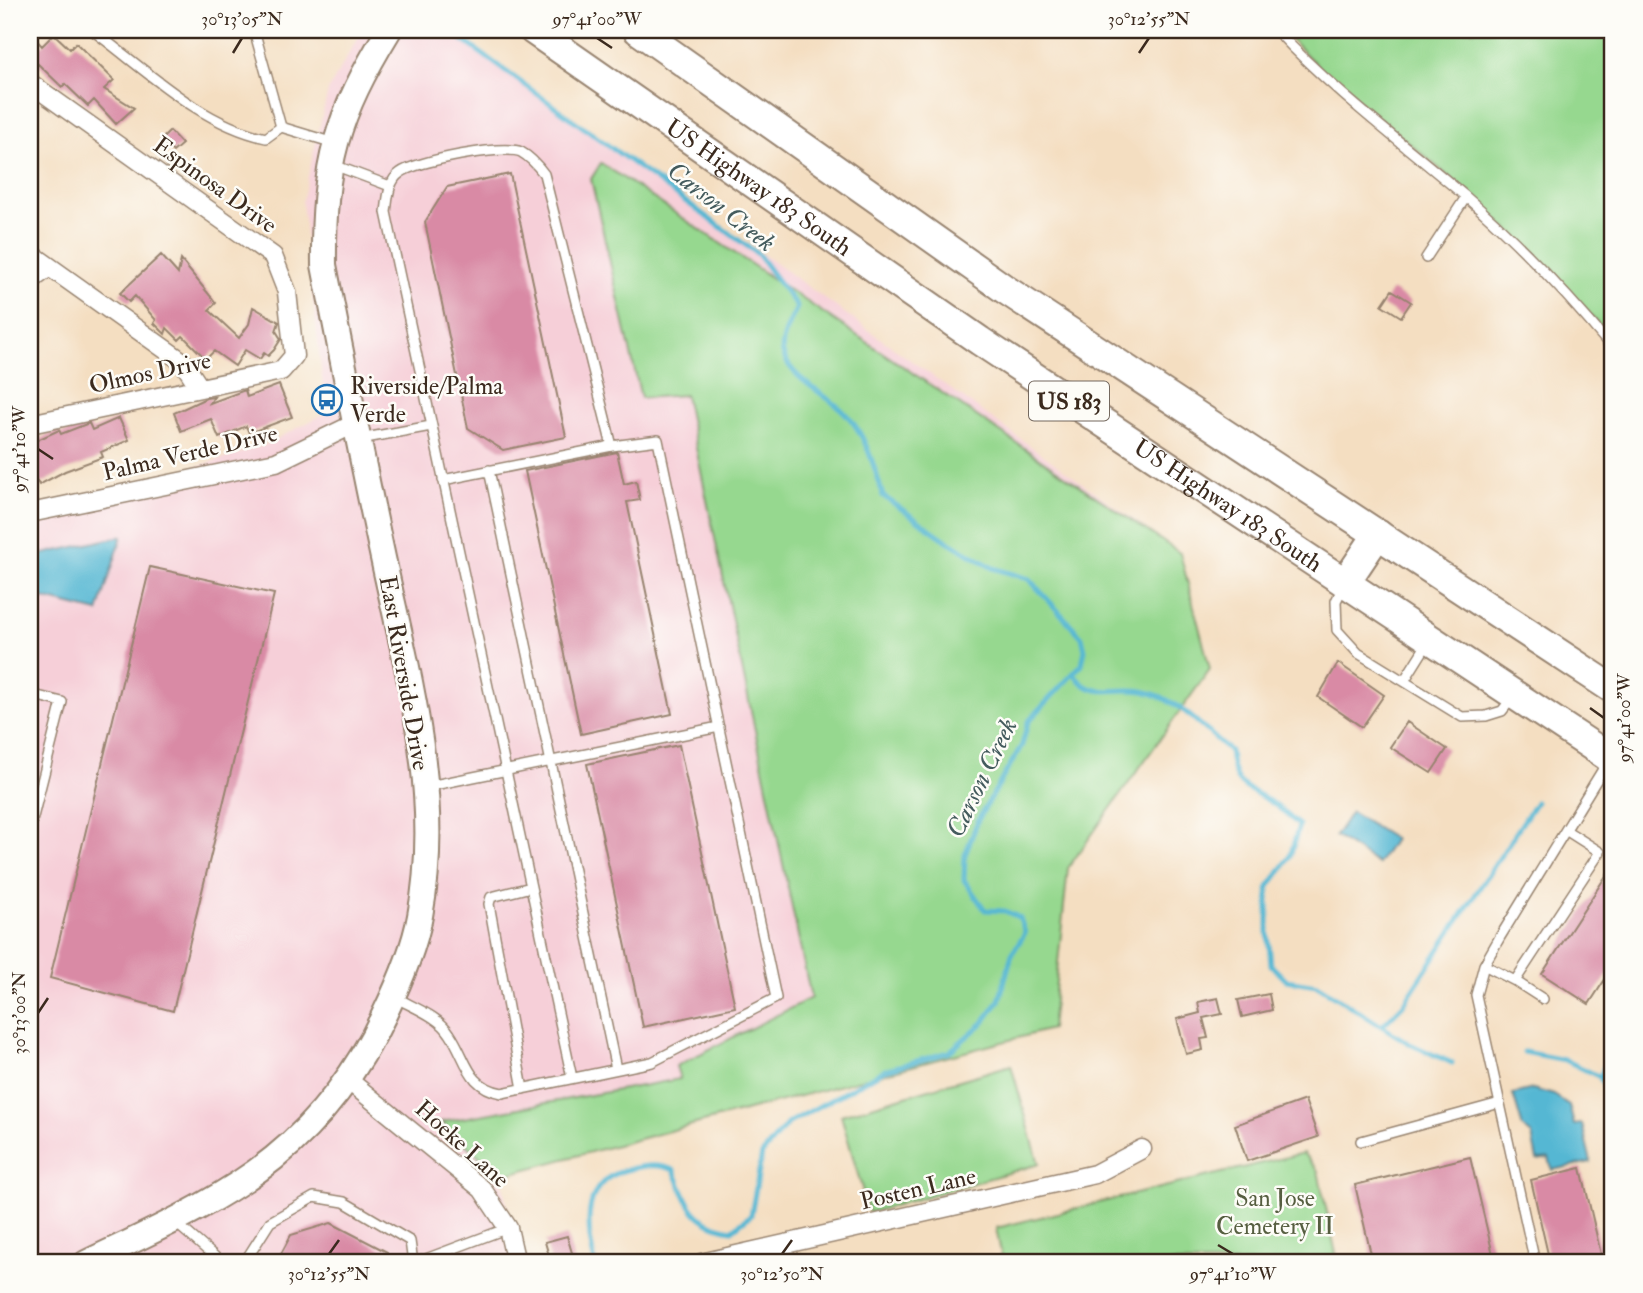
<svg xmlns="http://www.w3.org/2000/svg" width="1643" height="1293" font-family="'IM FELL Double Pica',serif">
  <rect width="100%" height="100%" fill="#fdfcf7"/>
  <filter id="ink" filterUnits="userSpaceOnUse"><feTurbulence type="fractalNoise" baseFrequency=".0143" numOctaves="2"/><feDisplacementMap in="SourceGraphic" scale="14" xChannelSelector="R" yChannelSelector="G"/><feConvolveMatrix kernelMatrix="1 2 1 2 8 2 1 2 1" color-interpolation-filters="sRGB"/></filter>
  <filter id="wash" filterUnits="userSpaceOnUse"><feTurbulence type="fractalNoise" baseFrequency=".00686" numOctaves="4" result="noise"/><feDisplacementMap in="SourceGraphic" scale="28" xChannelSelector="R" yChannelSelector="G"/><feGaussianBlur stdDeviation="1.57" result="paint"/><feColorMatrix in="noise" values="0 0 0 0 0 0 0 0 0 0 0 0 0 0 0 0 0 1.4 0 .05"/><feComposite in="paint" operator="in"/></filter>
  <g filter="url(#wash)">
    <rect width="100%" height="100%" fill="#f4dec1"/>
    <path fill="#f6cfd8" d="M362 30H449L1180 553 1210 669 1068 868 1051 1029 501 1176 518 1263H30V520L265 445 326 413 302 202 328 91Z"/>
    <path fill="#96d88f" stroke="#688156" stroke-width="2" d="M1282 30H1613V341C1569 290 1521 241 1471 196 1408 139 1339 92 1282 30Z
      M601 163 1180 553 1210 669 1068 868 1051 1029 501 1176 441 1122 680 1079 676 1066 811 998 685 395 641 398 591 179Z
      M1011 1065 1039 1164 869 1213 841 1115Z
      M1303 1153 1318 1171 1338 1263H1003L996 1228Z"/>
    <path fill="#55b7d3" stroke="#487078" stroke-width="2" d="M122 536 98 612 30 595V557Z
      M1351 812 1394 839 1378 864 1335 836Z
      M1533 1089 1554 1095 1569 1105 1574 1125 1582 1124 1591 1162 1552 1170 1549 1158 1537 1160 1532 1135 1523 1128 1513 1094Z"/>
    <g fill="none" stroke-linecap="round" stroke-linejoin="round">
      <path stroke="#55b7d3" stroke-width="5" d="M449 30 758 254 797 307C792 319 779 340 783 353 791 380 827 394 845 413 866 434 875 469 883 496L946 540 993 568 1029 579 1082 637 1085 650 1082 664 1028 722 1022 745 978 820 965 855 964 880 985 910 1005 911 1020 918 1025 933 1012 954 999 1001 984 1022 949 1052 885 1070 787 1124 762 1154 751 1215 732 1230C693 1224 688 1204 674 1170 658 1164 647 1165 630 1169 582 1179 585 1223 595 1263
        M1074 674C1093 703 1120 684 1147 692 1181 701 1203 729 1230 751 1234 790 1244 784 1272 803 1282 809 1290 818 1299 825L1290 857 1268 888V933L1271 965 1286 980 1317 985 1410 1044 1452 1063
        M1383 1025 1403 1005 1536 802
        M1613 1048 1600 1077 1604 1087 1613 1094
        M1524 1052 1565 1060 1600 1077"/>
    </g>
    <g id="blocks">
      <path fill="#d98aa5" d="M30 33 42 46 54 34 70 49 76 43 114 80 104 89 134 108 116 124 94 100 88 106 65 84 62 87 38 64 30 72Z
        M170 131 182 144 173 152 161 140Z
        M510 174 566 437 503 450 468 428 425 222 447 187Z
        M161 255 178 274 181 260 216 303 209 310 239 338 249 324 253 307 279 322 276 331 281 339 274 350 268 356 264 353 260 359 245 350 235 366 214 351 206 359 183 336 179 340 167 328 165 334 154 323 156 320 135 296 129 302 120 293Z
        M1392 290 1411 302 1401 317 1382 305Z
        M279 385 292 417 249 433 246 426 219 438 211 419 181 431 174 413 206 398 214 397 210 403 245 390 247 397Z
        M119 418 129 440 101 452 103 457 65 471 39 485 35 478V441L59 430 61 434 89 423 92 430Z
        M617 452 624 484 636 481 640 500 627 502 672 714 581 734 525 471Z
        M150 567 274 594 173 1011 50 978Z
        M1338 663 1384 695 1362 727 1318 697Z
        M1407 722 1447 749 1431 773 1390 747Z
        M679 745 735 1007 643 1027 587 764Z
        M1613 865V967L1589 1004 1542 974Z
        M1269 994 1272 1010 1242 1017 1238 1000Z
        M1218 998 1222 1014 1203 1018 1208 1038 1201 1039 1203 1050 1186 1054 1177 1019 1200 1013 1198 1002Z
        M1305 1100 1318 1137 1247 1161 1235 1125Z
        M1470 1157 1495 1263H1373L1355 1185Z
        M1581 1168 1603 1263H1550L1531 1180Z
        M331 1223 387 1252 381 1263H276L291 1235Z
        M567 1236 575 1263H551L545 1242Z"/>
    </g>
  </g>
  <g filter="url(#ink)">
    <use href="#blocks" fill-opacity="0" stroke="#988470" stroke-width="2"/>
    <g fill="none" stroke-linecap="round" stroke-linejoin="round">
      <g stroke="#988470" stroke-width="12">
        <path id="service" d="M92 30C145 69 200 124 266 138L281 127 334 143
          M254 30 281 127
          M1276 30C1334 92 1400 141 1465 196 1518 242 1568 295 1613 349
          M331 164 390 186
          M1426 258 1466 197
          M360 439 431 426
          M489 470 616 1069
          M1344 585 1336 601 1337 630 1358 653 1462 717 1486 716 1502 711 1513 697
          M1404 681 1429 641
          M30 694 62 702 30 829
          M429 786 719 727
          M1484 965 1515 981 1600 852 1567 831
          M1515 981 1543 999
          M395 997C412 1007 439 1016 450 1034 467 1059 467 1087 502 1093L652 1062 776 998 658 440 612 446 443 480
          M572 1078 386 212C388 199 388 181 400 173 415 161 505 144 521 152 530 157 538 166 544 174L612 446
          M523 1089 489 904 491 897 531 887
          M1361 1141 1500 1103
          M176 1223 222 1263
          M244 1263 270 1222 314 1197 344 1202 410 1241 413 1263
          M415 1263 508 1228
          M1535 1263 1476 995 1484 965 1500 937 1608 761"/>
      </g>
      <g stroke="#988470" stroke-width="21">
        <path id="minor" d="M30 83 273 256 287 292 294 356 281 371 30 424
          M30 253 183 362 200 388
          M30 281 49 267
          M30 513 276 462 354 424
          M348 1080 482 1189 508 1228 516 1263
          M701 1263 1095 1174 1142 1149"/>
      </g>
      <g stroke="#988470" stroke-width="28">
        <path id="secondary" d="M86 1263C150 1232 218 1203 274 1158 321 1120 359 1069 384 1015 399 984 414 950 420 916 443 796 408 675 383 558 362 460 343 363 324 265 323 163 336 117 389 30"/>
      </g>
      <g stroke="#988470" stroke-width="32">
        <g id="trunk">
          <path id="s1" d="M533 30 980 341 1613 760"/>
          <path d="M638 30 1006 290 1613 689"/>
          <path d="M1345 583 1378 534"/>
        </g>
      </g>
      <use href="#service" stroke="#fff" stroke-width="9"/>
      <use href="#minor" stroke="#fff" stroke-width="18"/>
      <use href="#secondary" stroke="#fff" stroke-width="24"/>
      <use href="#trunk" stroke="#fff" stroke-width="28"/>
    </g>
  </g>
  <path fill="none" stroke="#3b2a1e" stroke-width="2.5" d="M597 38 612 48M233 53 242 38M1139 53 1149 38M38 449 53 459M1590 708 1604 718M38 1013 48 998M1218 1245 1233 1254M329 1254 339 1240M782 1254 792 1240"/>
  <defs>
    <g id="bus-ring" transform="scale(1.575)"><circle r="9.5" fill="#fdfcf7" stroke="#1f6fb2" stroke-width="1.5"/><path d="M-5-6H5V4H4V6H2V4H-2V6H-4V4H-5ZM-3.5-4V0h7V-4ZM-3.5 1.2v1.5H-2V1.2ZM2 1.2v1.5H3.5V1.2Z" fill="#1f6fb2"/></g>
  </defs>
  <g fill-rule="evenodd">
    <use href="#bus-ring" x="327" y="400"/>
  </g>
  <g text-anchor="middle" dominant-baseline="central" stroke-width="5" stroke-linejoin="round" paint-order="stroke">
    <rect fill="#fdfcf7" stroke="#75695f" stroke-width="2" x="1029" y="381.5" width="80" height="39" rx="5"/>
    <g font-size="23" font-weight="bold" fill="#3b2a1e">
      <text x="1069" y="401">US 183</text>
    </g>
    <g font-size="24" fill="#3b2a1e" stroke="#fdfcf7">
      <text transform="translate(215 185) rotate(36)">Espinosa Drive</text>
      <text stroke="none"><textPath href="#s1" startOffset="275">US Highway 183 South</textPath></text>
      <text transform="translate(150 373) rotate(-12)">Olmos Drive</text>
      <text transform="translate(190 453) rotate(-13)">Palma Verde Drive</text>
      <text stroke="none"><textPath href="#s1" startOffset="842">US Highway 183 South</textPath></text>
      <text transform="translate(404 673) rotate(80)">East Riverside Drive</text>
      <text transform="translate(462 1144) rotate(42)">Hoeke Lane</text>
      <text transform="translate(918 1189) rotate(-13)">Posten Lane</text>
    </g>
    <g font-size="24" fill="#3b2a1e" stroke="#fdfcf7" text-anchor="start">
      <text x="350" y="386">Riverside/Palma<tspan x="350" dy="28">Verde</tspan></text>
    </g>
    <g font-size="24" fill="#565e40" stroke="#fdfcf7">
      <text x="1275" y="1198">San Jose<tspan x="1275" dy="28">Cemetery II</tspan></text>
    </g>
    <g font-size="26" font-style="italic" fill="#445b5d" stroke="#fdfcf7">
      <text transform="translate(721 207) rotate(38)">Carson Creek</text>
      <text transform="translate(982 778) rotate(-64)">Carson Creek</text>
    </g>
  </g>
  <rect width="1643" height="1293" fill="none" stroke="#fdfcf7" stroke-width="77"/>
  <rect x="38" y="38" width="1566" height="1216" fill="none" stroke="#3b2a1e" stroke-width="2.5"/>
  <g font-size="18" text-anchor="middle" fill="#3b2a1e">
    <text x="242" y="25">30°13'05"N</text>
    <text x="597" y="25">97°41'00"W</text>
    <text x="1149" y="25">30°12'55"N</text>
    <text transform="translate(19 449) rotate(-90)" y="6">97°41'10"W</text>
    <text transform="translate(1624 718) rotate(-90)" y="6">97°41'00"W</text>
    <text transform="translate(19 1013) rotate(-90)" y="6">30°13'00"N</text>
    <text x="329" y="1280">30°12'55"N</text>
    <text x="782" y="1280">30°12'50"N</text>
    <text x="1233" y="1280">97°41'10"W</text>
  </g>
</svg>
